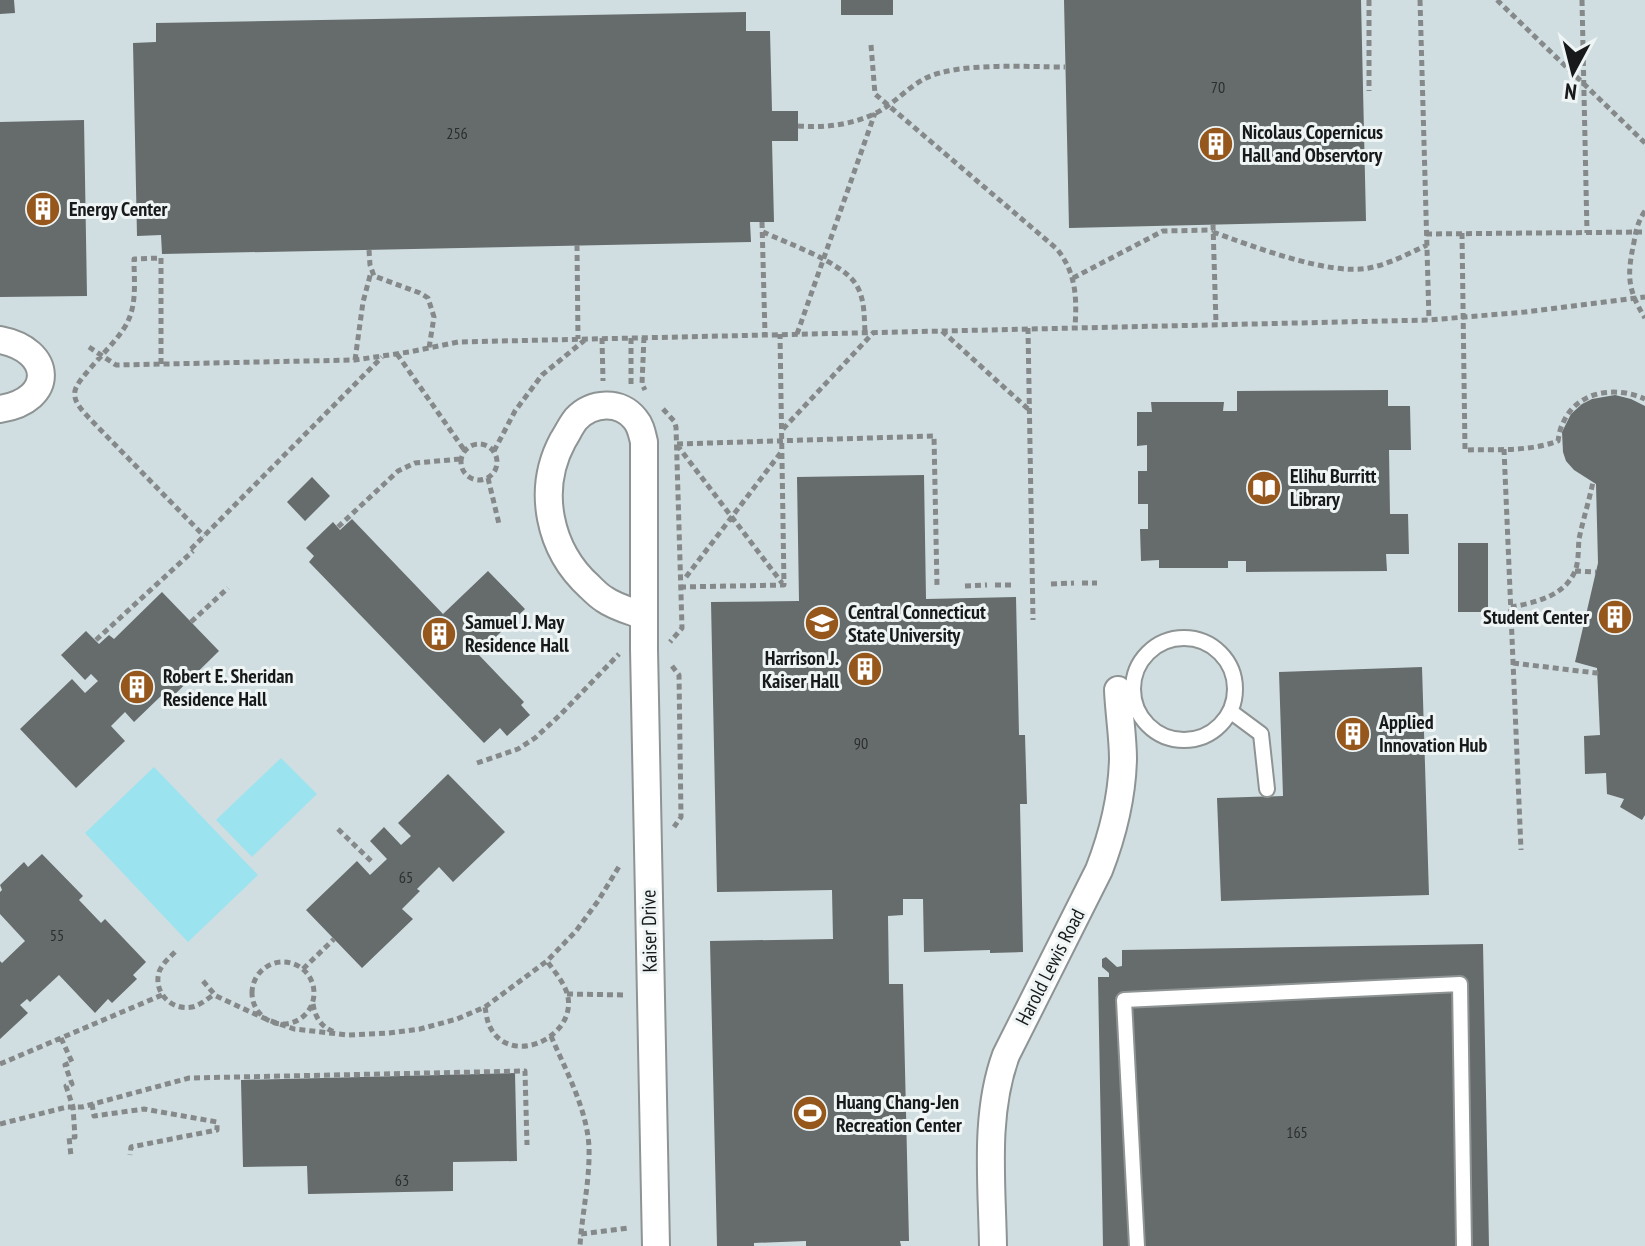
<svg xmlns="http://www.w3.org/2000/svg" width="1645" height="1246" font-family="'PT Sans Narrow',sans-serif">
  <rect width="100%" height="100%" fill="#e2e7e8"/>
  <path fill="#d0dee1" d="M0 0H1645V1246H0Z"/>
  <path fill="#9be3ef" d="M281 758 317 794 252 857 216 820Z
    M154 767 258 875 188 942 85 833Z"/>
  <path fill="#666b6c" d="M0 0H14L15 13 0 14Z
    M841 0H893V15H841Z
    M1064 0H1361L1366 221 1069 228Z
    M746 12V31H770L772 111H798V141H772L774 222H750L751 242 162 254 161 235 137 236 133 43 156 42V23Z
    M84 120 87 296 0 297V122Z
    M1388 390V406H1410L1411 450H1389L1390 514H1408L1409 554H1386L1387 571 1246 572V561H1228V568H1159V560L1141 561 1140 529H1148V504H1138V471H1147V445L1137 446V412H1152L1151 402H1224L1223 411H1237V391Z
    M1615 395 1631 399 1645 406V815L1642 820 1620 807 1624 799 1607 794 1606 773 1585 774 1584 736 1600 735 1597 668 1575 662 1598 563 1596 484 1574 470 1566 461 1563 452 1562 432 1571 414 1582 404 1592 399Z
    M924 475 926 599 1016 597 1019 735H1025L1027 804H1020L1023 952 990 953V950L924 952 923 899H903V915L888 916 889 984H903L909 1241H900L901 1246H806V1241L754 1243V1246H717L710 941 833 939 832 890 717 892 711 602 799 601 797 477Z
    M312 477 330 496 305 521 287 502Z
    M352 519 443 614 488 571 525 609 478 654 524 702 521 705 530 715 507 736 500 728 484 743 309 562 314 556 306 548 333 522 340 530Z
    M1458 543H1488V612H1458Z
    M162 592 219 651 167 702 161 696 134 722 125 712 111 726 125 741 76 788 20 729 72 679 85 693 98 681 91 674 85 680 61 655 86 631 99 644 109 635 114 639Z
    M1422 667 1429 895 1221 901 1217 798 1283 796 1279 672Z
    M448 774 505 832 453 882 439 867 417 889 420 891 402 909 413 919 362 968 306 910 357 861 370 875 387 859 370 841 384 827 401 845 411 836 398 823Z
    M42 854 83 896 79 900 101 923 105 919 146 962 133 975 137 979 112 1003 108 999 95 1013 59 975 30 1002 27 999 20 1005 28 1013 0 1039V961L2 963 25 941 0 914V892L2 890 0 885 24 862 28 867Z
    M1483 944 1489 1246H1103L1098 977H1109V973L1102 967V959L1106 957 1117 967 1122 966V950Z
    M515 1073 517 1161 453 1162V1191L308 1194 307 1166 243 1167 241 1080Z"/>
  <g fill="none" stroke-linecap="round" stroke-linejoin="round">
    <g stroke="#8e9393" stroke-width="18">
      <path id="lane" d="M1133 689a51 51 0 1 1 102 0a51 51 0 1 1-102 0Z
        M1230 711 1261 734 1267 789
        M1137 1246 1124 1000 1460 984 1464 1246"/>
    </g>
    <g stroke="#8e9393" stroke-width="30">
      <path id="street" d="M0 340C53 350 56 400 0 409
        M644 616C631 611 615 607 604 599 599 596 594 591 590 587 549 550 536 490 563 440 567 434 571 425 576 419 592 402 620 400 635 419 641 426 642 434 644 442V649L656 1246
        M993 1246C992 1183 984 1115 1006 1055L1099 870C1113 834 1122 798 1123 759 1123 737 1119 713 1118 690"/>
    </g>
    <path stroke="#86898a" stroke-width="5" stroke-dasharray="6 4" stroke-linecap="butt" d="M1369 0V91
      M1420 0 1429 320
      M1497 0 1645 143
      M1582 0 1587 233
      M871 45 875 94 1057 249C1076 273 1077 297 1075 327
      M798 126C824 128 852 125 876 113 894 104 908 87 926 78 959 62 1028 67 1065 67
      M1645 211C1638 221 1636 230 1634 242 1627 275 1627 289 1645 318
      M762 222 765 334
      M1213 224 1216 324
      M763 232C787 243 841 262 855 283 865 297 864 316 865 332
      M1213 232C1252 246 1329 276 1369 268 1389 264 1408 254 1427 245
      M1462 233 1465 450C1496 449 1528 452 1558 441 1559 435 1560 428 1563 423 1577 390 1617 386 1645 399
      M1426 234 1645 232
      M577 245 578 339
      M369 250 370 265 374 276 420 293 428 298 434 317 429 348
      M1073 278 1163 231 1213 230
      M1028 328 1033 620
      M942 331 1028 409
      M797 334 875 113
      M644 337 642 384 645 390
      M602 338 603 381
      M631 338V385
      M89 347 116 365 355 360 409 352 458 342 1429 320 1525 312 1645 297
      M397 354 465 451
      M355 360 363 302 371 272
      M161 364V258L134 259C134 280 137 302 128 321 119 342 77 377 75 391 73 402 82 410 89 418L204 536
      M663 409 674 421 676 427 682 628 670 642
      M783 429 874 332
      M461 462a18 18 0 1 1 36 0a18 18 0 1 1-36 0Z
      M677 444 934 436 937 586
      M677 445 782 583
      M1504 449 1521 850
      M494 451 515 411 542 375 586 339
      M488 478 499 524
      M338 527 398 471 415 463 461 459
      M191 549 382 357
      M1575 571 1596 572
      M686 577 782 451
      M1082 583H1097
      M1051 584 1074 583
      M995 585H1014
      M965 586 987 585
      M680 587 784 585 780 334
      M1511 607C1534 603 1565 596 1575 571 1579 561 1578 549 1579 539 1583 520 1589 501 1593 482
      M191 622 228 588
      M96 640 193 551
      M1513 663 1596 673 1594 668
      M672 666 679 675 681 817 674 827
      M477 763 518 749 535 738 561 714 619 654
      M338 829 372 862
      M175 952C169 958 162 964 159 972 153 993 172 1011 192 1007 201 1005 208 998 215 994
      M252 993a31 31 0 1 1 62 0a31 31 0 1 1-62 0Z
      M303 969 334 939
      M203 981 216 996 268 1020 294 1029 348 1035 389 1033 420 1029 457 1019 485 1007 547 961 576 931 598 901 620 865
      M567 994 627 995
      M313 1004C315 1017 321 1027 334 1032
      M485 1007C486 1013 487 1020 489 1025 509 1070 580 1036 567 993 563 981 554 971 547 961
      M551 1036C566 1071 587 1109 589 1147 590 1181 582 1213 580 1246
      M61 1038 72 1062 65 1065 72 1084 66 1086 73 1107 75 1137H69L71 1156
      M0 1064 162 995
      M92 1104 94 1116 144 1109 217 1122V1130L131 1147 130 1155
      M0 1124 67 1107H82L189 1078 525 1071 527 1145
      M581 1234 629 1228"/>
    <use href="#lane" stroke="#fff" stroke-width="14"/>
    <use href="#street" stroke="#fff" stroke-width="26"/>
  </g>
  <defs>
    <g id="building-disc" transform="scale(1.8)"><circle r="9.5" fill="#95571c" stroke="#eff5f5"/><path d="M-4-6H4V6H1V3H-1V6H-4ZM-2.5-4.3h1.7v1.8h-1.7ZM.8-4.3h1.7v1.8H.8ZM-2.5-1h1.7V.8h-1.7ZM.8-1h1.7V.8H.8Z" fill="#fff"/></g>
    <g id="library-disc" transform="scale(1.8)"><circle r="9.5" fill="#95571c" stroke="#eff5f5"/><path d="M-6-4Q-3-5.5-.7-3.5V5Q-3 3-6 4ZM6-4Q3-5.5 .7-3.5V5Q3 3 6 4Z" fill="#fff"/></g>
    <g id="university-disc" transform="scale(1.8)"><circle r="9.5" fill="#95571c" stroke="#eff5f5"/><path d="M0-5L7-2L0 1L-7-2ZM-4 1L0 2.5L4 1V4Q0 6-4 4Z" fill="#fff"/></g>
    <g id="stadium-disc" transform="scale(1.8)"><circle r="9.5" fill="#95571c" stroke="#eff5f5"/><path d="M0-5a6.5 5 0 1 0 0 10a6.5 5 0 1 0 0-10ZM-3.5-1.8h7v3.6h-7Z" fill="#fff"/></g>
  </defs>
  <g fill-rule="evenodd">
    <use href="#building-disc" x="1216" y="144"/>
    <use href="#building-disc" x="43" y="209"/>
    <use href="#library-disc" x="1264" y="488"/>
    <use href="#building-disc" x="1615" y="617"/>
    <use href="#university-disc" x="822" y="623"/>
    <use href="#building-disc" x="439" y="634"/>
    <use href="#building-disc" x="865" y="669"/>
    <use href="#building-disc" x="137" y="687"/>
    <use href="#building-disc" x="1353" y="734"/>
    <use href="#stadium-disc" x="810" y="1113"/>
  </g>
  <g text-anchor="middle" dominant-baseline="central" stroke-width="6" stroke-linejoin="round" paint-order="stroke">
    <g font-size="16" fill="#2b2e2e">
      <text x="1218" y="87">70</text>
      <text x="457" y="133">256</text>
      <text x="861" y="743">90</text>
      <text x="406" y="877">65</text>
      <text x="57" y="935">55</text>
      <text x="1297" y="1132">165</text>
      <text x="402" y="1180">63</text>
    </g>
    <g font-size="20" font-weight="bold" fill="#17191a" stroke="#eff5f5" text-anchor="start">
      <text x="1242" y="132">Nicolaus Copernicus<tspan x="1242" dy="23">Hall and Observtory</tspan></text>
      <text x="69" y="209">Energy Center</text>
      <text x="1290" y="476">Elihu Burritt<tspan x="1290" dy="23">Library</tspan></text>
      <text x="848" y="612">Central Connecticut<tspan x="848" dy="23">State University</tspan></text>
      <text x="1589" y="617" text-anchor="end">Student Center</text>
      <text x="465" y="622">Samuel J. May<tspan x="465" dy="23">Residence Hall</tspan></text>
      <text x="839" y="658" text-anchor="end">Harrison J.<tspan x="839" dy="23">Kaiser Hall</tspan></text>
      <text x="163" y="676">Robert E. Sheridan<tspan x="163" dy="23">Residence Hall</tspan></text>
      <text x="1379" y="722">Applied<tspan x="1379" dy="23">Innovation Hub</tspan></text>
      <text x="836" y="1102">Huang Chang-Jen<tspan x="836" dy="23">Recreation Center</tspan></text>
    </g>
    <g font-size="20" fill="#17191a" stroke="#eff5f5">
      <text transform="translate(649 931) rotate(-91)">Kaiser Drive</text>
      <text transform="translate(1050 967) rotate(-63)">Harold Lewis Road</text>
    </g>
  </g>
  <g transform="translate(1573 72) rotate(187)" stroke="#eff5f5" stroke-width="6" paint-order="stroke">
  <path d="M0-6L14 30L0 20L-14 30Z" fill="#17191a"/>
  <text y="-12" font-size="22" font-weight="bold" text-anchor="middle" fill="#17191a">N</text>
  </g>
</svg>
